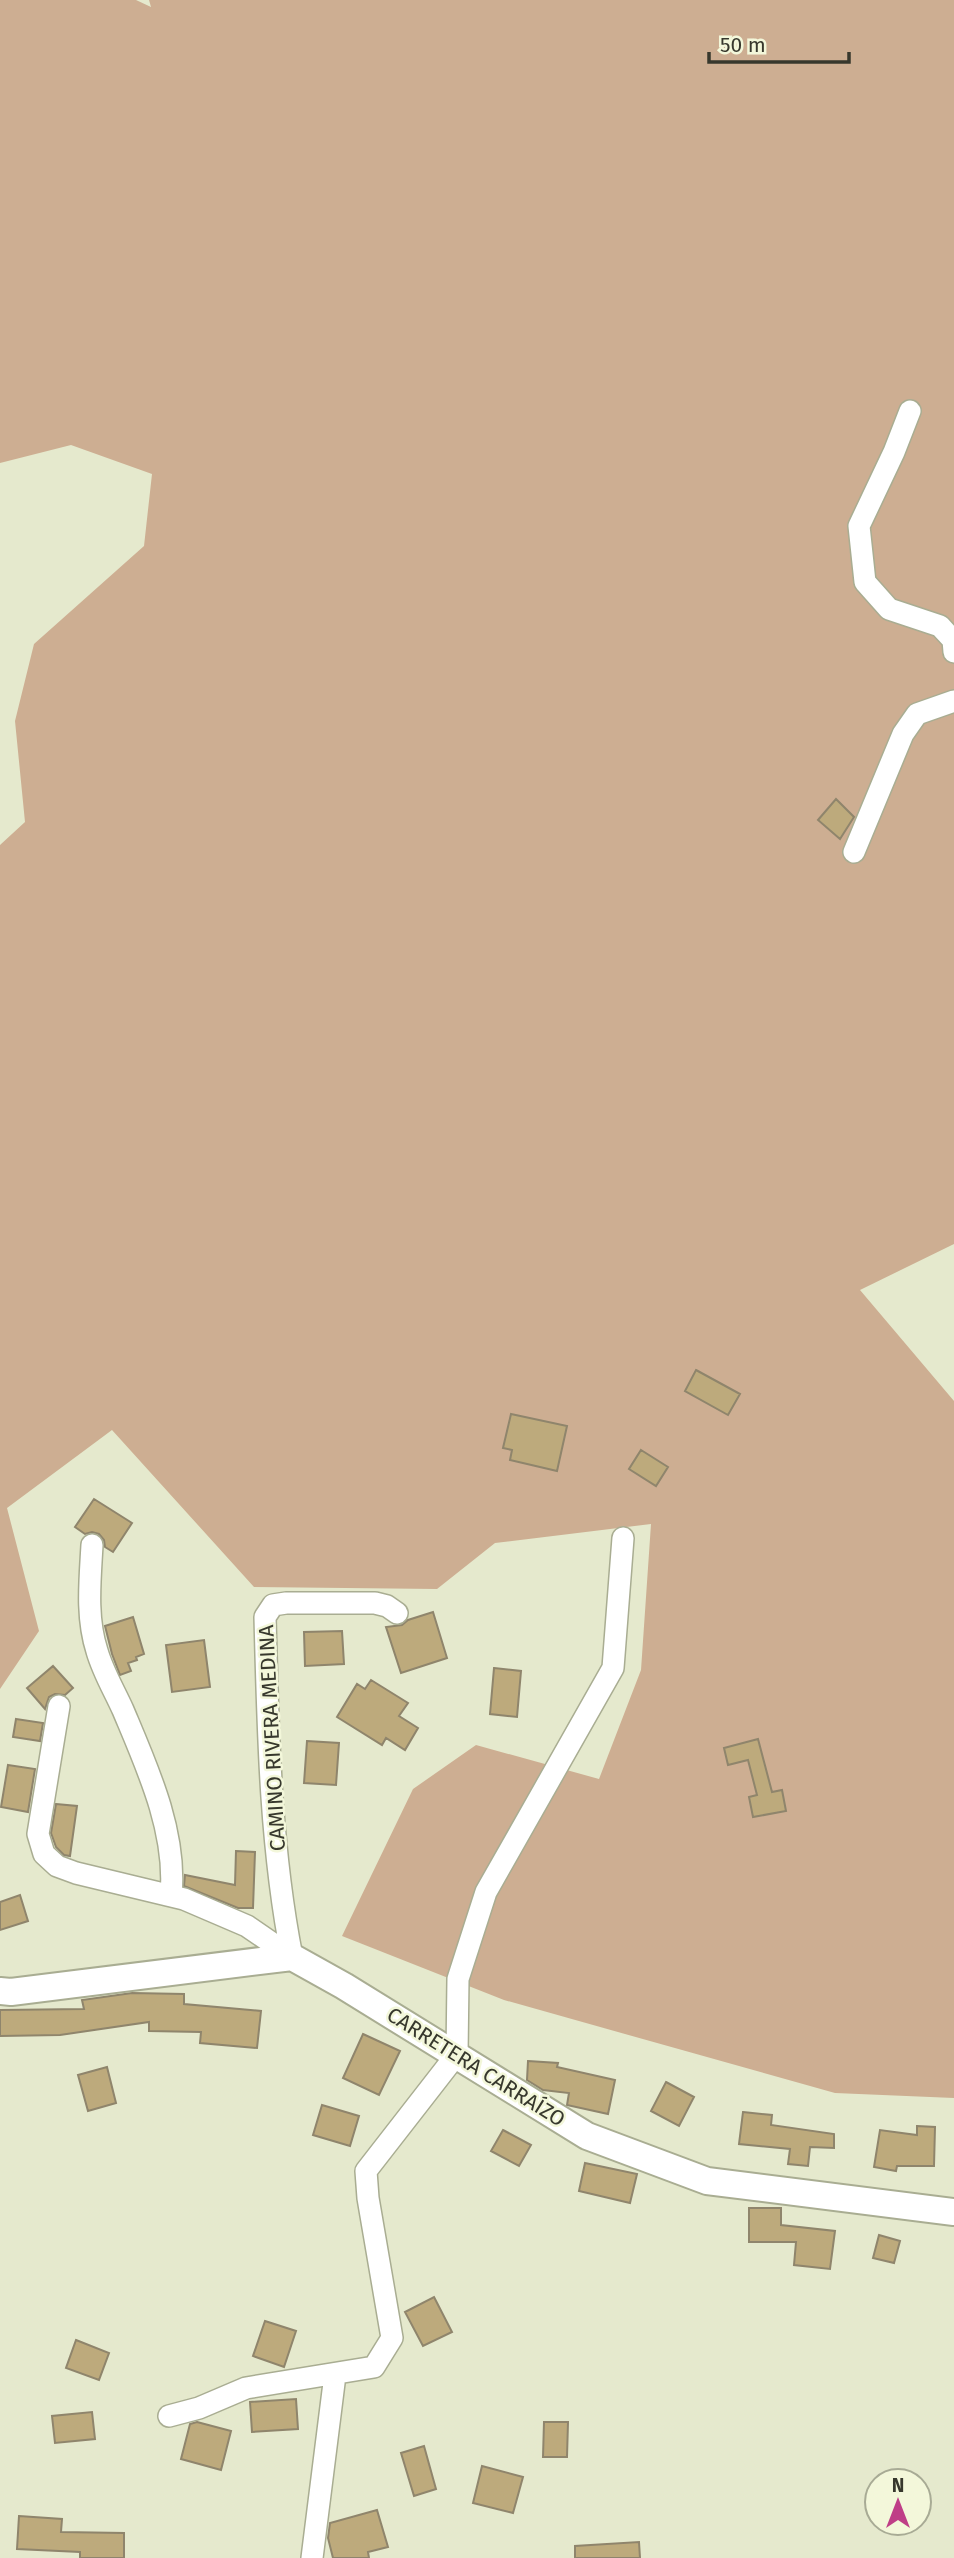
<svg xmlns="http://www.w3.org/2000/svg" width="954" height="2558" font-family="'Fira Sans',sans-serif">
  <rect width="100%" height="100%" fill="#e5e9cd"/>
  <path fill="#cdae92" d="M0 0H136L151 7 149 0H954V1244L860 1290 954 1401V2098L835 2093 504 2000 342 1936 413 1789 476 1745 599 1779 641 1670 651 1524 495 1543 437 1589 254 1587 112 1430 7 1508 39 1631 0 1689V845L25 822 15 721 34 644 144 546 152 474 71 445 0 463Z"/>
  <path fill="#bdaa7c" stroke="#8f856c" stroke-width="2" d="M836 799 854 817 840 839 818 820Z
    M696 1370 740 1394 728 1415 685 1391Z
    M511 1414 567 1426 557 1471 510 1460 512 1450 503 1448Z
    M641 1450 668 1467 656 1486 629 1469Z
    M94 1499 132 1523 113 1552 105 1547 104 1540 99 1534 92 1532 85 1534 75 1527Z
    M433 1612 447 1658 401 1673 386 1627 402 1625 408 1620Z
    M133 1617 144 1654 136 1657 137 1660 128 1663 131 1671 120 1675 112 1654 105 1626Z
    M342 1631 344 1664 305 1666 304 1632Z
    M204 1640 210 1687 172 1692 166 1645Z
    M53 1666 73 1688 65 1695 55 1694 49 1697 45 1709 27 1688Z
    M494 1668 521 1671 517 1717 490 1714Z
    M371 1680 408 1703 399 1716 418 1728 405 1750 386 1738 382 1745 337 1717 357 1684 365 1689Z
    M16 1719 43 1723 40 1741 13 1737Z
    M758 1739 772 1792 782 1790 786 1811 753 1817 749 1797 757 1795 748 1760 728 1765 724 1748Z
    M307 1741 339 1743 336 1785 304 1783Z
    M8 1765 35 1769 28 1812 1 1807Z
    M56 1804 77 1806 70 1856 64 1855 56 1847 51 1833Z
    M236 1851 255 1852 253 1908H238L184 1886 185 1875 235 1885Z
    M20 1895 28 1921 0 1930V1902Z
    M132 1993 184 1994V2004L261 2011 257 2048 200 2043 201 2032 149 2031V2022L60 2035 0 2036V2010L84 2009 82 2000Z
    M363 2034 400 2051 379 2095 343 2078Z
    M528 2061 558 2063 557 2067 615 2080 608 2114 567 2105 569 2093 543 2090 527 2080Z
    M107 2067 116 2103 88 2111 78 2075Z
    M666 2082 694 2097 679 2126 651 2111Z
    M322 2105 359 2116 350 2146 313 2135Z
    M743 2112 772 2115 771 2125 834 2134V2148L810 2147 808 2166 788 2164 790 2149 739 2144Z
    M917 2126 935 2127 934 2166H897L896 2171 874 2167 880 2130 917 2135Z
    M503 2130 531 2145 519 2166 491 2151Z
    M585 2163 637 2174 630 2203 579 2191Z
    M749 2208H781V2225L835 2231 830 2269 794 2265 796 2242H749Z
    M879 2235 900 2241 894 2263 873 2258Z
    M434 2297 452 2332 423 2346 405 2312Z
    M265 2321 296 2331 284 2367 253 2356Z
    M76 2340 109 2353 99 2380 66 2368Z
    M296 2399 298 2429 252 2432 250 2402Z
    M92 2412 95 2439 55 2443 52 2416Z
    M197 2422 231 2431 221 2470 181 2459 190 2424Z
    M544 2422H568L567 2457H543Z
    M424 2446 436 2489 414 2496 401 2453Z
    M482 2466 523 2477 513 2513 473 2503Z
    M377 2510 388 2547 368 2552 369 2558H333L328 2538 330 2523Z
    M19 2516 62 2519 61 2532 124 2533V2558H80V2552L17 2549Z
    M639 2542 640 2558H575V2546Z"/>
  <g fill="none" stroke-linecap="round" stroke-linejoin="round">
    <g stroke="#a9ad92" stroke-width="24">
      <path id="minor" d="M910 411 894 452 859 526 865 582 889 609 940 626 953 640 954 652
        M854 852 903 734 917 714 954 701
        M92 1545C90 1581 86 1617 97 1651 103 1672 114 1690 123 1710 147 1767 177 1832 171 1895
        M59 1706 38 1834 44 1854 57 1866 76 1873 184 1899 247 1926 292 1957
        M292 1957C270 1846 268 1730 265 1617L273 1605 286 1603H375L387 1606 397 1613
        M169 2416 199 2408 246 2388 374 2367 392 2338 368 2198 366 2171 457 2054 458 1979 486 1892 613 1668 623 1538
        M312 2558 335 2375"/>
    </g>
    <g stroke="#a9ad92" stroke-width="30">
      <path id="tertiary" d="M0 1991 11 1992 292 1957 344 1986 587 2136 707 2181 954 2212"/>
    </g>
    <use href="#minor" stroke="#fff" stroke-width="21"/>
    <use href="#tertiary" stroke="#fff" stroke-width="26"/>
  </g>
  <g text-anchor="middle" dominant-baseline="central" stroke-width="5" stroke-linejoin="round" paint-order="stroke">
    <g font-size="21" fill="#37382d" stroke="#f3f7da">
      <text transform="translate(272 1738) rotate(-93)">CAMINO RIVERA MEDINA</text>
      <text transform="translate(476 2067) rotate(32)">CARRETERA CARRAÍZO</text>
    </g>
  </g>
  <g transform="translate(898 2502)"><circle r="33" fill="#f3f7da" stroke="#a8ab95" stroke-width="2"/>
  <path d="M0-5L12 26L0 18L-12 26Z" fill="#bf3e87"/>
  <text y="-10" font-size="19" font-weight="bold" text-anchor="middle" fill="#37382d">N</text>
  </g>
  <path d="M709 52v10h140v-10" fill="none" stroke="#37382d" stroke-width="3.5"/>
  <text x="720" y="52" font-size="21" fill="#37382d" stroke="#f3f7da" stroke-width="5" paint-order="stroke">50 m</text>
</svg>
